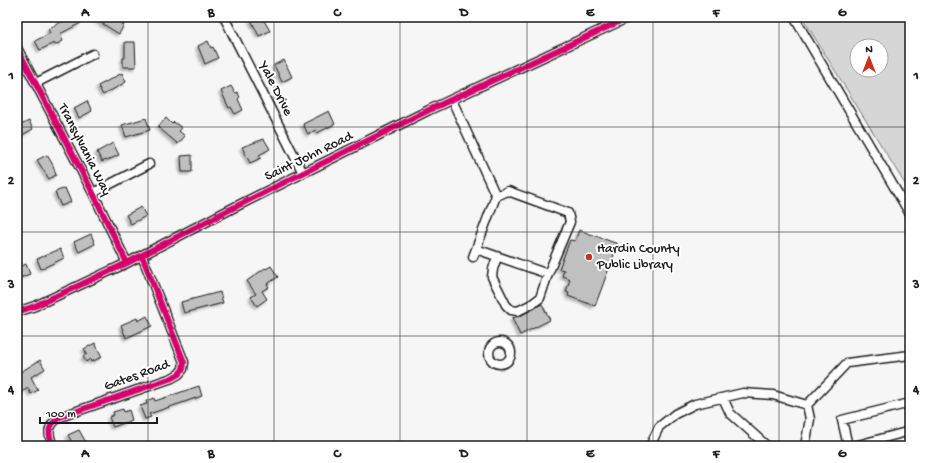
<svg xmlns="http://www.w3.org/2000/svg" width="927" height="463" font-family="'Gochi Hand',sans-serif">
  <defs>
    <filter id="shadow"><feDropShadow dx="-2.5" dy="2.5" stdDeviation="1" flood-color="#0004"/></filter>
  </defs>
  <rect width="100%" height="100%" fill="#f6f6f6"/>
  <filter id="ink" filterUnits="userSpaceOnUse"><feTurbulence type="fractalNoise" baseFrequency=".025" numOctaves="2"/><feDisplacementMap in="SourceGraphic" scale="8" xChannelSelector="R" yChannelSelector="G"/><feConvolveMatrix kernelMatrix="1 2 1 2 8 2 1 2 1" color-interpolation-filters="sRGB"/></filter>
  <g filter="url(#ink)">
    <path fill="#d6d6d6" stroke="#797979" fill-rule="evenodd" d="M802 17H910V191L905 184ZM857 46H881V70H857Z"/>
    <path fill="#c0c0c0" stroke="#1c1c1c" filter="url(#shadow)" d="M70 17H78L81 23 60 34 63 41 55 45 54 43 40 50 35 41 50 33 48 29Z
      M92 17H112L124 25 119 34Z
      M257 17H262L270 31 259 36 251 20Z
      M208 41 211 48 213 47 218 58 205 64 198 46Z
      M125 42H135L136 67H123V58H125Z
      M284 60 292 77 282 82 274 65Z
      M122 73 126 82 103 95 98 86Z
      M231 86 235 93 237 92 240 97 238 99 243 110 235 114 231 107 229 108 221 91Z
      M87 101 92 111 79 118 74 108Z
      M329 111 335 124 317 133 316 130 308 134 303 124Z
      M146 118 150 130 126 137 122 125Z
      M166 118 172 124 174 122 182 128 179 131 185 136 178 144 158 127Z
      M29 121 33 129 17 138V127Z
      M264 139 270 149 259 155 261 158 250 163 242 147Z
      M113 143 119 155 106 161 105 160 102 162 97 152Z
      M47 155 53 165 56 175 49 179 37 160Z
      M192 155V172H182L181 156Z
      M65 188 71 202 61 206 55 192Z
      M141 207 146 216 131 224 126 215Z
      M579 230 618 244 595 306 568 296 569 293 566 292 570 279 562 276 564 270 559 269 570 240 575 241Z
      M91 234 95 244 79 252 74 242Z
      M60 249 64 258 41 269 37 259Z
      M26 264 30 274 17 279V268Z
      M271 266 278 277 267 284 269 287 262 291 267 299 257 306 251 297 256 294 247 281 265 268 266 269Z
      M220 292 223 303 184 313 181 302Z
      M542 304 550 320 520 335 512 318 520 316Z
      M147 316 152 326 126 338 121 325 137 318 138 321Z
      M95 343 102 357 91 362 90 359 86 362 83 356 87 354 84 349Z
      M40 360 45 369 31 377 38 390 31 394 28 388 20 393 17 388V377L20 375 19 373Z
      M199 386 202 396 149 414 151 417 145 419 140 406 147 404 146 401 154 398 155 401Z
      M123 409 124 412 129 410 132 420 113 427 109 417 114 415 113 412Z
      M79 430 88 446H74L68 435Z"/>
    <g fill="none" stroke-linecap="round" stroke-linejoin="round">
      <g stroke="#1c1c1c" stroke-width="11">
        <path id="minor" d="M224 17 303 173
          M794 17 910 214
          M17 48 93 193 127 263
          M36 83 93 54
          M452 100 496 196 473 257
          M93 193 149 164
          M476 249 548 274 570 222 568 213 508 191 496 196
          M497 257 493 269 492 277 506 305 511 310 518 311 532 304 540 298 548 274
          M17 312 35 306 127 263 231 209 429 110 629 17
          M489 353a11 11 0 1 1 22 0a11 11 0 1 1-22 0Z
          M723 398 730 413 767 446
          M807 405 847 363 910 355
          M53 446C47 432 48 425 60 417L172 378 179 374 183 369 184 362 142 256
          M651 446 652 442 659 427 675 414 695 404 743 393 773 395 807 405
          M805 446 810 419 807 405
          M848 446 842 420 910 403
          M854 446 910 431"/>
      </g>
      <use href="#minor" stroke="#fff" stroke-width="8"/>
      <g stroke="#fff" stroke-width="8">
        <path id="cycleway" d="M17 48 93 193 127 263
          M17 312 35 306 127 263 231 209 429 110 629 17
          M53 446C47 432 48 425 60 417L172 378 179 374 183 369 184 362 142 256"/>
      </g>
      <use href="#cycleway" stroke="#d6006c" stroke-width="6"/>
    </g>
  </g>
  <path fill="none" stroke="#1c1c1c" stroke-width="1" stroke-opacity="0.55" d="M148 17V446M274 17V446M400 17V446M527 17V446M653 17V446M779 17V446M17 127H910M17 232H910M17 336H910"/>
  <circle fill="#c8321e" stroke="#fff" stroke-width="1.5" cx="589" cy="257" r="4"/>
  <g text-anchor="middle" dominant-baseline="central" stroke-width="4" stroke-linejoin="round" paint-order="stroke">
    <g font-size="14" fill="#1c1c1c" stroke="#fff">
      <text transform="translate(275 89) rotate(63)">Yale Drive</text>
      <text transform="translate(84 150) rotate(63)">Transylvania Way</text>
      <text transform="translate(309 157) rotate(-26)">Saint John Road</text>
      <text transform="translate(137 376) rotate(-20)">Gates Road</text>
    </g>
    <g font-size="14" fill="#1c1c1c" stroke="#fff" text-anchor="start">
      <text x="597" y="249">Hardin County<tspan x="597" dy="16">Public Library</tspan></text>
    </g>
  </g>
  <rect width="927" height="463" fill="none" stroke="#fff" stroke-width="44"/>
  <g transform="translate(869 58)"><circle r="19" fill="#ffffff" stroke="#a4a4a4"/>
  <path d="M0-3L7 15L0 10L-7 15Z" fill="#c8321e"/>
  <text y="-6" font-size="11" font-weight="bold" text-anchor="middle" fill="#1c1c1c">N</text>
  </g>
  <path d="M40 417v6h117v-6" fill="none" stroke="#1c1c1c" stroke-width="2"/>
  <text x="46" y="417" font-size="12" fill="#1c1c1c" stroke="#ffffff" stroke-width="3" paint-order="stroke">100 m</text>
  <rect x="22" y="22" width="883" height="419" fill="none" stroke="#1c1c1c" stroke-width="1.5"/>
  <g font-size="13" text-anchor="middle" font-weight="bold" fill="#1c1c1c">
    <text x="85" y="16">A</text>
    <text x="211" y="16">B</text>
    <text x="337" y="16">C</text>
    <text x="464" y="16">D</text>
    <text x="590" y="16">E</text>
    <text x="716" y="16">F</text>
    <text x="842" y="16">G</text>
    <text x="11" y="79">1</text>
    <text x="916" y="79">1</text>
    <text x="11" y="184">2</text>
    <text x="916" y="184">2</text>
    <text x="11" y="288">3</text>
    <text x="916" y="288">3</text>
    <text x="11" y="393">4</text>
    <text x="916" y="393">4</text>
    <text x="85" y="457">A</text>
    <text x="211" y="457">B</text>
    <text x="337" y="457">C</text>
    <text x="464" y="457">D</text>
    <text x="590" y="457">E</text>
    <text x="716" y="457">F</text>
    <text x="842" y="457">G</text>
  </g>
</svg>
